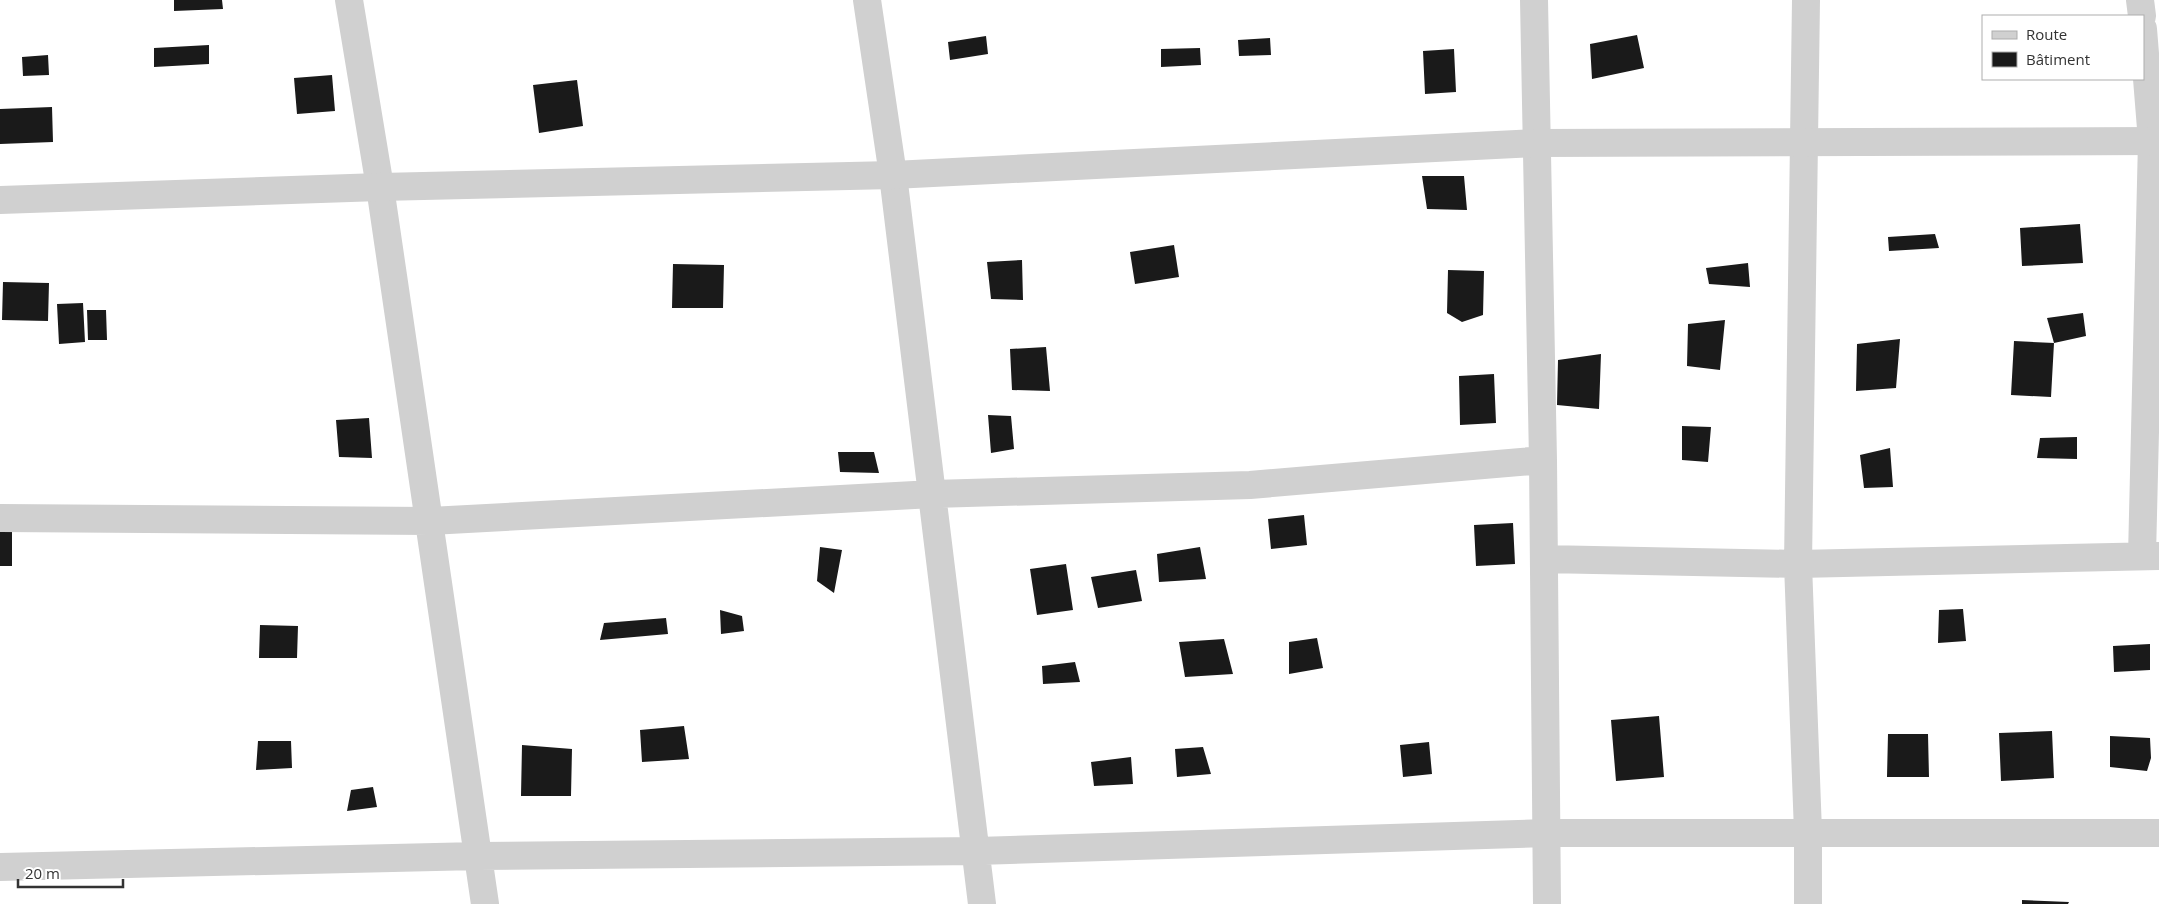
<svg xmlns="http://www.w3.org/2000/svg" width="2159" height="904" font-family="'Open Sans',sans-serif">
  <rect width="100%" height="100%" fill="#fff"/>
  <path fill="#1a1a1a" d="M174 0H222L223 9 174 11Z
    M1637 35 1644 68 1592 79 1590 44Z
    M986 36 988 54 950 60 948 42Z
    M1270 38 1271 55 1239 56 1238 40Z
    M209 45V64L154 67V48Z
    M1200 48 1201 65 1161 67V49Z
    M1454 49 1456 92 1425 94 1423 51Z
    M48 55 49 75 23 76 22 57Z
    M332 75 335 111 297 114 294 78Z
    M577 80 583 126 539 133 533 85Z
    M52 107 53 142 0 144V109Z
    M1422 176H1464L1467 210 1427 209Z
    M2080 224 2083 263 2022 266 2020 228Z
    M1935 234 1939 248 1889 251 1888 237Z
    M1174 245 1179 277 1135 284 1130 252Z
    M1022 260 1023 300 991 299 987 262Z
    M1748 263 1750 287 1709 284 1706 268Z
    M673 264 724 265 723 308H672Z
    M1448 270 1484 271 1483 315 1462 322 1447 313Z
    M3 282 49 283 48 321 2 320Z
    M83 303 85 342 59 344 57 304Z
    M87 310H106L107 340H88Z
    M2083 313 2086 336 2054 343 2047 318Z
    M1725 320 1720 370 1687 366 1688 324Z
    M1900 339 1896 388 1856 391 1857 344Z
    M2014 341 2054 343 2051 397 2011 395Z
    M1046 347 1050 391 1012 390 1010 349Z
    M1601 354 1599 409 1557 405 1558 360Z
    M1494 374 1496 423 1460 425 1459 376Z
    M988 415 1011 416 1014 449 991 453Z
    M369 418 372 458 339 457 336 420Z
    M1682 426 1711 427 1708 462 1682 460Z
    M2077 437V459L2037 458 2040 438Z
    M1890 448 1893 487 1864 488 1860 455Z
    M838 452H874L879 473 840 472Z
    M1304 515 1307 545 1271 549 1268 519Z
    M1513 523 1515 564 1476 566 1474 525Z
    M0 531H12V566H0Z
    M820 547 842 550 834 593 817 581Z
    M1200 547 1206 579 1159 582 1157 554Z
    M1066 564 1073 610 1037 615 1030 569Z
    M1136 570 1142 601 1098 608 1091 577Z
    M1963 609 1966 641 1938 643 1939 610Z
    M720 610 742 616 744 631 721 634Z
    M666 618 668 634 600 640 604 623Z
    M260 625 298 626 297 658H259Z
    M1317 638 1323 668 1289 674V642Z
    M1224 639 1233 674 1185 677 1179 642Z
    M2150 644V670L2114 672 2113 646Z
    M1075 662 1080 682 1043 684 1042 666Z
    M1659 716 1664 777 1616 781 1611 720Z
    M684 726 689 759 642 762 640 730Z
    M2052 731 2054 778 2001 781 1999 733Z
    M1888 734H1928L1929 777H1887Z
    M2110 736 2150 738 2151 758 2147 771 2110 767Z
    M258 741H291L292 768 256 770Z
    M1429 742 1432 774 1403 777 1400 745Z
    M522 745 572 749 571 796H521Z
    M1203 747 1211 774 1177 777 1175 749Z
    M1131 757 1133 784 1094 786 1091 762Z
    M373 787 377 807 347 811 351 790Z
    M2022 900 2069 902 2068 904H2022Z"/>
  <g fill="none" stroke-linecap="round" stroke-linejoin="round">
    <path stroke="#d0d0d0" stroke-width="28" d="M349 0 380 187 485 904
      M867 0 893 175 982 904
      M1534 0 1543 460 1547 904
      M1806 0 1798 564 1808 832V904
      M2140 0 2142 16
      M0 518 430 521 933 494 1250 485 1543 460
      M2142 556 2152 141 2143 29
      M1544 559 1798 564 2159 556
      M0 867 478 856 977 851 1546 833H2159"/>
    <path stroke="#d0d0d0" stroke-width="28" d="M0 200 380 187 893 175 1537 143 2159 141"/>
  </g>
  <rect x="1982" y="15" width="162" height="65" fill="#ffffff" stroke="#adadad"/>
  <rect x="1992" y="31" width="25" height="8" fill="#d0d0d0" stroke="#adadad"/>
  <text x="2026" y="40" font-size="15" fill="#333333">Route</text>
  <rect x="1992" y="52" width="25" height="15" fill="#1a1a1a" stroke="#adadad"/>
  <text x="2026" y="65" font-size="15" fill="#333333">Bâtiment</text>
  <path d="M18 879v8h105v-8" fill="none" stroke="#333333" stroke-width="2.5"/>
  <text x="25" y="879" font-size="15" fill="#333333" stroke="#ffffff" stroke-width="4" paint-order="stroke">20 m</text>
</svg>
